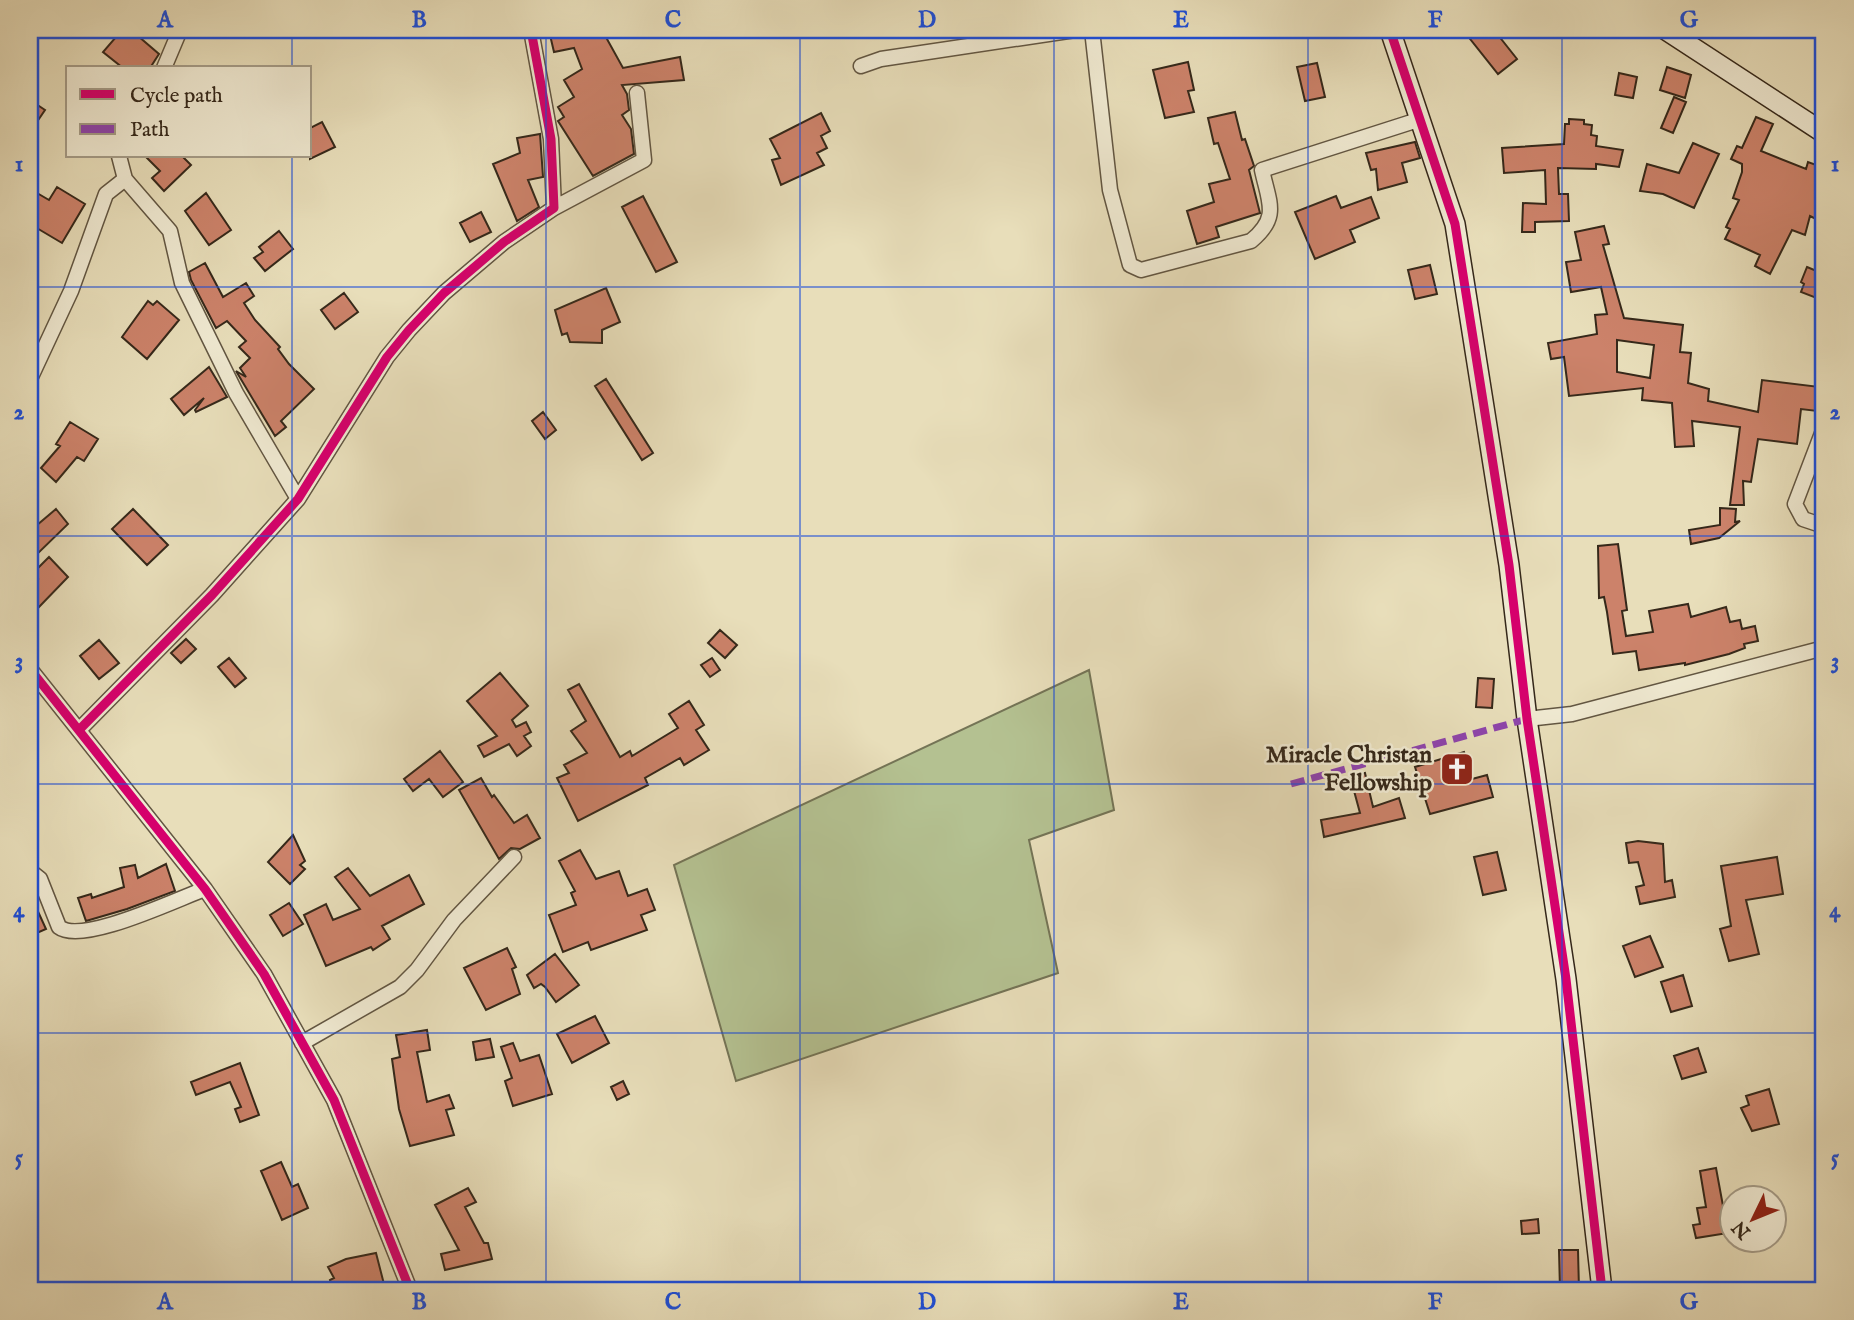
<svg xmlns="http://www.w3.org/2000/svg" width="1854" height="1320" font-family="'IM FELL English',serif">
  <rect width="100%" height="100%" fill="#e8deba"/>
  <filter id="stains"><feTurbulence type="fractalNoise" baseFrequency=".00286" numOctaves="4"/><feColorMatrix values="0 0 0 0 .2 0 0 0 0 .09 0 0 0 0 .02 0 0 0 .5 -.17"/></filter>
  <radialGradient id="worn" r=".72"><stop offset=".6" stop-color="#630" stop-opacity="0"/><stop offset="1" stop-color="#630" stop-opacity=".3"/></radialGradient>
  <path fill="#b4c191" stroke="#747456" stroke-width="2" d="M1089 670 1114 810 1029 840 1058 973 736 1081 674 865Z"/>
  <path fill="#cc826a" stroke="#35281a" stroke-width="2" fill-rule="evenodd" d="M122 30H131L159 54 150 68H123L103 52Z
    M568 30H602L623 68 680 57 684 80 622 85 627 94 629 110 622 115 631 129 634 154 593 176 558 121 564 117 558 107 574 97 564 80 582 69 574 48 554 52 550 35Z
    M1463 30H1494L1517 59 1498 74Z
    M1188 62 1194 90 1188 91 1194 112 1165 118 1153 70Z
    M1317 63 1325 97 1305 101 1297 67Z
    M1667 67 1691 75 1685 98 1660 90Z
    M1619 73 1637 77 1633 98 1615 95Z
    M1674 97 1686 102 1673 133 1661 128Z
    M30 100 45 110 30 132Z
    M1235 112 1242 140 1245 139 1254 166 1249 170 1260 213 1216 227 1219 237 1197 244 1187 211 1214 202 1209 184 1230 179 1218 143 1214 144 1208 118Z
    M821 113 830 131 821 136 827 148 817 153 824 165 781 185 772 160 780 158 770 139Z
    M1756 117 1773 124 1761 151 1806 169 1808 162 1822 167 1816 185 1824 189V223L1810 216 1805 235 1792 230 1770 274 1755 266 1760 255 1725 239 1730 229 1726 227 1739 200 1733 198 1742 172V164L1731 159 1737 146 1742 148Z
    M1569 119 1584 120V124L1592 125 1591 135 1597 136 1596 146 1623 150 1619 167 1596 164V169L1558 168 1559 194H1568L1569 221 1535 222V232H1522L1523 203 1546 204 1545 170 1504 173 1502 148 1564 144 1565 124H1569Z
    M322 122 335 147 310 159V128Z
    M540 134 543 177 528 180 539 207 517 221 493 164 520 153 517 138Z
    M1415 142 1420 158 1402 163 1407 182 1378 190 1376 169 1371 170 1366 153Z
    M1693 143 1719 154 1694 208 1663 194 1640 191 1647 164 1679 173Z
    M145 156H182L191 165 164 191 152 178 160 171Z
    M57 187 85 204 62 243 30 224V189L49 200Z
    M206 193 231 230 209 245 185 211Z
    M643 196 677 262 656 272 622 207Z
    M1336 196 1341 208 1371 197 1379 218 1350 230 1355 242 1315 259 1295 212Z
    M481 212 491 232 470 242 460 223Z
    M1604 226 1609 244 1603 245 1624 318 1683 325 1680 352 1691 353 1688 383 1709 389 1708 401 1758 412 1762 380 1820 387 1817 411 1801 409 1797 444 1758 439 1751 482 1743 481 1744 505H1730L1740 427 1692 421 1694 446 1675 447 1672 403 1642 400 1643 388 1569 396 1564 357 1551 359 1548 343 1597 334 1595 315 1607 314 1601 287 1571 292 1566 262 1581 260 1575 232ZM1617 340 1654 345 1650 378 1617 372Z
    M279 231 293 249 265 271 254 258 263 252 259 247Z
    M205 263 223 297 246 283 254 296 244 303 255 320 280 347 278 349 289 364 314 389 281 421 286 427 275 436 236 371 246 377 240 368 250 358 239 347 246 341 227 321 216 328 191 280 189 272Z
    M1430 265 1437 294 1415 299 1408 270Z
    M1807 267 1824 274 1819 299 1801 292 1804 284 1801 282Z
    M606 288 620 322 602 330V343L570 342 567 333 562 335 555 310Z
    M344 293 358 312 335 329 321 310Z
    M148 301 153 305 157 301 179 320 147 359 122 337Z
    M209 367 227 397 196 412 195 410 204 398 184 415 171 399Z
    M606 379 653 453 642 460 595 386Z
    M543 412 556 430 545 439 532 421Z
    M70 422 98 439 84 461 77 457 56 482 41 468 60 446 56 444Z
    M1720 508 1736 509 1735 522 1740 521 1719 538 1691 544 1689 530 1720 525Z
    M56 509 68 524 30 561V531Z
    M133 509 168 545 147 565 112 529Z
    M1618 544 1627 610 1622 611 1626 636 1653 632 1649 611 1688 604 1691 617 1726 607 1730 622 1740 620 1742 629 1755 626 1758 641 1744 644 1745 648 1729 654 1685 665V663L1639 670 1636 651 1613 654 1607 612 1604 597 1599 598 1598 546Z
    M49 557 68 577 38 608 30 600V587L38 579 32 574Z
    M720 630 737 645 725 658 708 643Z
    M186 639 196 649 181 663 171 653Z
    M99 640 119 663 99 679 80 656Z
    M229 658 246 678 235 687 218 667Z
    M712 658 720 670 710 677 701 665Z
    M500 673 528 706 512 720 516 727 526 722 531 732 524 736 531 746 517 756 509 744 484 757 478 746 497 736 467 701Z
    M1478 678 1494 679 1492 708 1476 707Z
    M579 684 620 757 630 751 632 756 678 728 669 714 689 701 704 725 696 730 709 750 684 765 680 758 645 778 648 785 578 821 557 778 569 773 564 765 587 753 571 731 586 721 568 690Z
    M440 751 463 782 443 797 429 779 413 791 404 779Z
    M1464 752 1472 779 1487 775 1493 797 1430 814 1415 767Z
    M1365 773 1373 807 1399 798 1405 818 1324 837 1321 820 1360 813 1350 776Z
    M481 778 492 797 494 795 514 823 527 815 540 838 520 849 511 848 499 859 459 790Z
    M293 835 305 861 300 865 305 869 290 884 268 862Z
    M1638 841 1663 844 1665 882 1672 880 1675 897 1640 904 1636 887 1644 885 1638 862 1629 863 1626 843Z
    M580 850 596 879 619 871 628 896 647 889 655 910 641 915 647 930 591 950 588 942 563 952 549 915 576 905 571 893 575 891 559 861Z
    M1497 852 1506 890 1483 895 1474 857Z
    M1777 857 1783 894 1746 900 1759 954 1729 961 1720 929 1731 926 1721 866Z
    M166 864 175 891 127 909 86 921 78 898 91 894 92 898 124 887 120 868 135 865 138 878Z
    M348 868 370 896 409 875 424 904 382 926 390 939 373 950 371 947 326 966 304 915 326 904 333 920 360 909 335 877Z
    M30 894 46 929 30 936Z
    M289 903 303 924 283 936 270 915Z
    M1650 936 1663 967 1635 977 1623 946Z
    M507 948 516 967 512 969 520 994 486 1010 464 968Z
    M555 954 579 985 556 1002 545 987 541 984 534 988 527 975Z
    M1683 975 1692 1006 1671 1012 1661 982Z
    M595 1016 609 1043 572 1063 557 1034Z
    M427 1030 430 1050 417 1052 427 1102 449 1095 454 1108 446 1110 454 1135 410 1146 399 1109 392 1059 400 1057 396 1035Z
    M490 1039 494 1057 476 1060 473 1042Z
    M513 1043 520 1061 539 1055 552 1094 513 1106 505 1081 512 1078 501 1047Z
    M1698 1048 1706 1072 1682 1079 1674 1056Z
    M240 1063 259 1115 240 1122 235 1109 241 1107 230 1082 196 1095 191 1082Z
    M623 1081 629 1094 617 1100 611 1087Z
    M1769 1089 1779 1124 1752 1131 1741 1108 1749 1105 1746 1096Z
    M281 1162 292 1187 298 1184 308 1208 282 1220 261 1171Z
    M1716 1168 1728 1233 1696 1238 1693 1225 1700 1224 1697 1208 1706 1207 1700 1171Z
    M468 1188 476 1202 465 1207 484 1243H488L492 1259 445 1270 441 1254 459 1250 435 1205Z
    M1538 1219 1539 1233 1522 1234 1521 1221Z
    M1559 1250H1578L1579 1290H1560Z
    M376 1253 385 1288 333 1290 330 1280 334 1278 328 1267 346 1259Z"/>
  <g fill="none" stroke-linecap="round" stroke-linejoin="round">
    <g stroke="#625642" stroke-width="17">
      <path id="street" d="M1092 30 1110 190 1130 265 1141 270 1251 241C1280 217 1269 203 1262 170L1421 119
        M861 66 881 59 1075 30
        M164 68 180 30
        M119 156 125 179 170 231 182 283 236 393 298 499
        M554 208 644 160 637 93
        M30 379 71 291 106 194 125 179
        M1824 428 1795 504 1803 519 1824 526
        M30 669 205 889 264 974 334 1100 410 1290
        M1527 719 1572 714 1824 648
        M79 730 212 595 298 499 387 357 409 330 444 293 504 242 554 208 551 139 531 30
        M30 871 40 879 59 927C82 945 177 899 205 889
        M302 1043 400 987 417 970 454 920 514 857"/>
    </g>
    <g stroke="#35281a" stroke-width="22">
      <path id="secondary" d="M1390 30 1455 224 1509 565 1527 719 1566 979 1602 1290
        M1666 30 1824 133"/>
    </g>
    <use href="#street" stroke="#f0ead2" stroke-width="14"/>
    <use href="#secondary" stroke="#f0ead2" stroke-width="19"/>
    <path stroke="#8e44ad" stroke-width="7" stroke-dasharray="14 7" stroke-linecap="butt" d="M1291 784 1527 719"/>
    <g stroke="#f0ead2" stroke-width="13">
      <path id="cycleway" d="M1390 30 1455 224 1509 565 1527 719 1566 979 1602 1290
        M30 669 205 889 264 974 334 1100 410 1290
        M79 730 212 595 298 499 387 357 409 330 444 293 504 242 554 208 551 139 531 30"/>
    </g>
    <use href="#cycleway" stroke="#d6006c" stroke-width="9"/>
  </g>
  <path fill="none" stroke="#1d4ed8" stroke-width="2" stroke-opacity="0.55" d="M292 30V68M546 30V1290M800 30V1290M1054 30V1290M1308 30V1290M1562 30V1290M292 156V1290M30 287H1824M30 536H1824M30 784H1824M30 1033H1824"/>
  <defs>
    <g id="church-square" transform="scale(1.75)"><rect x="-9" y="-9" width="18" height="18" rx="4" fill="#8f2418" stroke="#f0ead2"/><path d="M-1.2-6h2.4v3.5h3.3v2.4h-3.3V6h-2.4V-.1h-3.3v-2.4h3.3Z" fill="#fff"/></g>
  </defs>
  <g fill-rule="evenodd">
    <use href="#church-square" x="1457" y="769"/>
  </g>
  <g text-anchor="middle" dominant-baseline="central" stroke-width="5" stroke-linejoin="round" paint-order="stroke">
    <g font-size="24" font-weight="bold" fill="#35281a" stroke="#f0ead2" text-anchor="end">
      <text x="1432" y="755">Miracle Christan<tspan x="1432" dy="28">Fellowship</tspan></text>
    </g>
  </g>
  <rect width="1854" height="1320" fill="none" stroke="#e8deba" stroke-width="77"/>
  <rect x="66" y="66" width="245" height="91" fill="#f0ead2" stroke="#a59c88" stroke-width="2"/>
  <rect x="80" y="89" width="35" height="10" fill="#d6006c" stroke="#a59c88" stroke-width="2"/>
  <text x="130" y="102" font-size="21" fill="#35281a">Cycle path</text>
  <rect x="80" y="124" width="35" height="10" fill="#8e44ad" stroke="#a59c88" stroke-width="2"/>
  <text x="130" y="136" font-size="21" fill="#35281a">Path</text>
  <g transform="translate(1753 1219) rotate(227)"><circle r="33" fill="#f0ead2" stroke="#a59c88" stroke-width="2"/>
  <path d="M0-5L12 26L0 18L-12 26Z" fill="#8f2418"/>
  <text y="-10" font-size="19" font-weight="bold" text-anchor="middle" fill="#35281a">N</text>
  </g>
  <rect x="38" y="38" width="1777" height="1244" fill="none" stroke="#1d4ed8" stroke-width="2.5"/>
  <g font-size="23" text-anchor="middle" font-weight="bold" fill="#1d4ed8">
    <text x="165" y="27">A</text>
    <text x="419" y="27">B</text>
    <text x="673" y="27">C</text>
    <text x="927" y="27">D</text>
    <text x="1181" y="27">E</text>
    <text x="1435" y="27">F</text>
    <text x="1689" y="27">G</text>
    <text x="19" y="171">1</text>
    <text x="1835" y="171">1</text>
    <text x="19" y="419">2</text>
    <text x="1835" y="419">2</text>
    <text x="19" y="668">3</text>
    <text x="1835" y="668">3</text>
    <text x="19" y="917">4</text>
    <text x="1835" y="917">4</text>
    <text x="19" y="1165">5</text>
    <text x="1835" y="1165">5</text>
    <text x="165" y="1309">A</text>
    <text x="419" y="1309">B</text>
    <text x="673" y="1309">C</text>
    <text x="927" y="1309">D</text>
    <text x="1181" y="1309">E</text>
    <text x="1435" y="1309">F</text>
    <text x="1689" y="1309">G</text>
  </g>
  <rect width="100%" height="100%" filter="url(#stains)"/>
  <rect width="100%" height="100%" fill="url(#worn)"/>
</svg>
